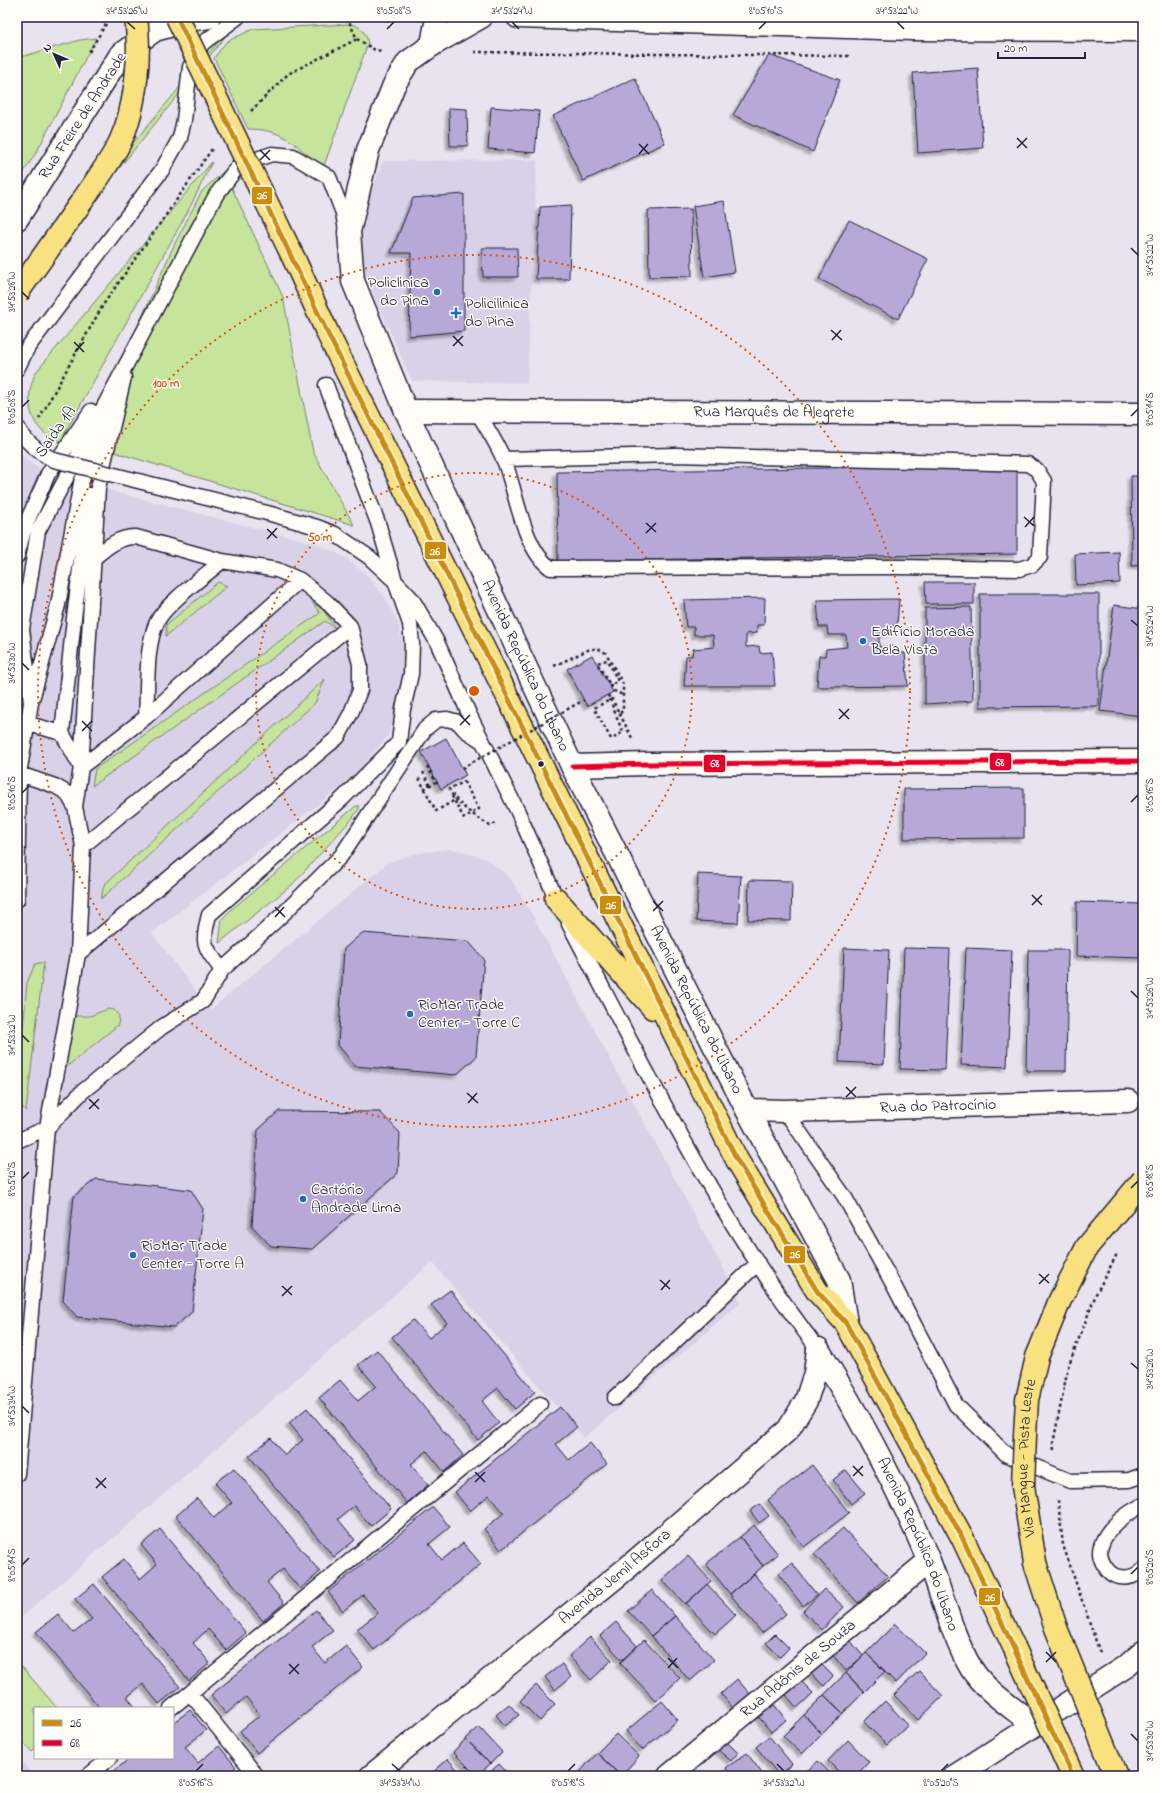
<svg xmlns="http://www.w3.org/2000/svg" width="1160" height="1793" font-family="'Indie Flower',sans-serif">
  <defs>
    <filter id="shadow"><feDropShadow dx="-3.5" dy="3.5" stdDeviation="1" flood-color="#0004"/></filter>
  </defs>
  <rect width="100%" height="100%" fill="#e8e3ee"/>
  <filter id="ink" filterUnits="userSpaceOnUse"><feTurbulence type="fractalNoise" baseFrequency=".025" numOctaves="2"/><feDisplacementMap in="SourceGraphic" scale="8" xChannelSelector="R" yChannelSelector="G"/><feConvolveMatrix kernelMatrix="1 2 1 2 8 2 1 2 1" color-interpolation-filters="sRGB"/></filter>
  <g filter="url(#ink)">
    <path fill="#d9d1e7" d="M537 160 527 383 412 381 351 244 383 161Z
      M17 450 29 462 48 474 64 479 314 543 343 556 367 575 386 599 398 623 404 649V681L388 736 352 778 152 933 210 1010 389 862 414 854 446 849 462 851 488 860 510 878 528 907 741 1302 584 1438 432 1262 17 1621Z
      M17 1755 34 1776H17Z"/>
    <path fill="#c6e49b" stroke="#74836b" d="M239 17H241L17 295V281Z
      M350 24C361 25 366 33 368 43L322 171C300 146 284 129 248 129L214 58 226 42 253 29Z
      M96 38 37 151 17 183V58L80 40Z
      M212 162 188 211 60 442C54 439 46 435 41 430 26 413 27 391 36 372Z
      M224 171 283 297 313 452 354 525 111 451 127 350 175 243 202 191Z
      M218 582 227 586 166 636V625Z
      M312 602 324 611 336 629 325 621 92 786 95 769 320 613Z
      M325 679 315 703 101 899 104 885Z
      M356 806H359V809L351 820 292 885 219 943 222 919 232 909Z
      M44 962 26 1111 17 1101 27 983 35 964Z
      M108 1009 114 1010 119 1016 118 1025 59 1073 74 1016H90Z
      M17 1661 57 1708H35V1749L32 1752 17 1735Z"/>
    <path fill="#b7a8d8" stroke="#22223b" filter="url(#shadow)" d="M769 55 840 80 813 152 733 115Z
      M978 68 983 148 918 153 913 73Z
      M635 78 665 143 583 181 553 116Z
      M491 107 539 111 535 153 488 149Z
      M449 108 467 109 468 146H450Z
      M464 194V331L409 336 411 253H391L413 198Z
      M724 201 735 272 704 277 693 206Z
      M571 205 569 279H536L540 207Z
      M691 209 692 276 649 277 648 210Z
      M849 220 928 259 898 319 819 279Z
      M482 248H517L518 277H483Z
      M1017 465V554L558 561 557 472Z
      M1131 476H1143V565L1132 566Z
      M1119 552 1120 583 1076 585 1075 554Z
      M925 582H974V604H926Z
      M980 594H1099V706L980 707Z
      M765 598 764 625H757V633L746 634V647L759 646 760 653 772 652 775 686H684L686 656H692L693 649 714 647 713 635H694V627H686L684 600Z
      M899 599 897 625 891 626V633L879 634V647L892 646 893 653H905L908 686 817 687 819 656H825L826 649 847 647 846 635H828L827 627H819L817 600Z
      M1114 605 1143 609V716L1100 711Z
      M971 607 973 701 925 704V608Z
      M592 655 613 692 587 706 567 669Z
      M446 738 466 775 441 789 421 752Z
      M1024 788V838L904 839V789Z
      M698 874 741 876 738 923 696 921Z
      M749 880 792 881 791 921 748 920Z
      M1077 902 1143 904V958L1076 956Z
      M362 933 468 941 484 959 476 1057 456 1075 355 1066 338 1045 344 949Z
      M844 948 889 950 884 1064 839 1062Z
      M904 948 950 949 945 1070 900 1069Z
      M966 948 1012 950 1007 1067 961 1065Z
      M1028 950H1068L1066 1071H1026Z
      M279 1111 380 1112 400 1133 398 1173 312 1249 271 1246 252 1226 258 1130Z
      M96 1179 191 1190 203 1209 192 1312 174 1327 77 1317 63 1301 74 1196Z
      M450 1290 535 1392 515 1409 498 1388 482 1401 499 1423 478 1440 392 1337 413 1320 429 1338 447 1323 431 1305Z
      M377 1350 463 1455 444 1472 427 1451 411 1464 428 1485 407 1503 319 1398 340 1380 358 1401 376 1386 358 1365Z
      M560 1407 577 1427 556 1444 569 1460 590 1443 607 1464 501 1550 484 1529 504 1513 489 1495 470 1511 455 1492Z
      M307 1408 391 1509 371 1526 354 1506 338 1519 355 1540 334 1557 249 1456 271 1438 285 1455 303 1440 289 1423Z
      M812 1465 849 1513 804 1547 768 1500Z
      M234 1468 320 1572 300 1589 283 1569 267 1582 284 1603 263 1621 176 1516 197 1498 214 1518 232 1503 215 1483Z
      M846 1470 865 1493 851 1504 833 1480Z
      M760 1504 769 1516 759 1523 750 1511Z
      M433 1507 450 1527 429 1544 442 1560 463 1543 481 1564 374 1650 357 1629 378 1613 363 1595 343 1611 328 1592Z
      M754 1525 778 1554 763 1566 740 1537Z
      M843 1528 888 1576 858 1603 814 1554Z
      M160 1529 246 1633 226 1650 208 1629 193 1643 210 1663 189 1681 102 1577 124 1559 140 1579 157 1564 141 1545Z
      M740 1537 763 1566 730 1594 706 1564Z
      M688 1556 711 1581 685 1604 662 1580Z
      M792 1563 817 1595 803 1606 778 1574Z
      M754 1574 786 1614 762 1633 730 1594Z
      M94 1584 180 1687 159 1704 143 1684 127 1697 136 1708H100L36 1632 58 1614 74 1633 92 1619 75 1599Z
      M707 1584 736 1615 715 1634 686 1604Z
      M824 1589 844 1607 822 1630 803 1611Z
      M652 1590 675 1616 651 1636 628 1611Z
      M316 1610 333 1630 312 1647 325 1663 346 1646 363 1667 257 1753 240 1731 260 1715 246 1697 226 1714 211 1695Z
      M675 1616 714 1660 690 1681 651 1636Z
      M616 1622 637 1646 622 1660 600 1636Z
      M895 1624 925 1653 896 1683 866 1653Z
      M775 1634 789 1648 780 1657 766 1643Z
      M590 1637 612 1660 591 1680 569 1656Z
      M849 1639 863 1656 846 1671 832 1654Z
      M644 1640 680 1678 656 1701 620 1663Z
      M866 1653 885 1671 864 1692 846 1673Z
      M562 1664 571 1677 555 1690 545 1677Z
      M821 1664 833 1676 824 1686 811 1674Z
      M919 1671 943 1696 918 1720 894 1695Z
      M846 1673 864 1692 843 1713 824 1695Z
      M737 1679 750 1694 733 1708 721 1694Z
      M801 1681 813 1693 797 1708 786 1695Z
      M536 1685 555 1704 540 1721 520 1701Z
      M824 1695 843 1713 822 1734 804 1715Z
      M662 1701 678 1720 642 1750 626 1731Z
      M885 1701 908 1725 887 1745 864 1722Z
      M773 1703 786 1720 771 1732 757 1715Z
      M509 1704 519 1715 505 1726 496 1715Z
      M190 1710 206 1730 185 1747 198 1763 219 1746 236 1767 225 1776H108L130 1758H173V1723Z
      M804 1715 822 1734 802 1754 783 1736Z
      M479 1727 502 1752 490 1764 466 1739Z
      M616 1734 639 1756 621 1776 597 1753Z
      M769 1736 792 1764 779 1775 756 1747Z
      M466 1739 490 1764 477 1776 453 1752Z
      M848 1740 869 1762 855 1776H843L828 1761Z
      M726 1741 738 1753 731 1761 718 1750Z
      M597 1753 621 1776H582L579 1773Z
      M747 1753 764 1776H732L726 1768Z
      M448 1759 463 1776H429Z
      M818 1761 833 1776H802Z
      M499 1764 510 1776H486Z"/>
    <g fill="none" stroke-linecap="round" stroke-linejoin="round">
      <g stroke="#22223b" stroke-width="17">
        <path id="lane" d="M17 369 28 347 162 170 180 138 184 120 190 67 197 52 203 43 238 17
          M326 385 378 523 395 581 412 599 437 642 470 716 518 812 559 905
          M477 411C486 427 497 443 504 460 516 490 523 550 551 568L898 567 1019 569 1032 565 1040 557 1044 481 1037 470 1028 464 676 455 503 459
          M17 556 25 526 48 474 91 411
          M31 703 22 629 38 531 216 195 239 165 272 154 293 156 329 177 343 213 346 230
          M146 717C148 688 145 647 157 622 165 604 206 575 222 561
          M17 721 62 733 81 767 75 807
          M62 733 74 618 89 495
          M81 767 98 488 124 377
          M81 767 146 717 300 580
          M17 773 55 786 67 793 75 807 83 846 78 954 47 1128 17 1474
          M83 846 350 626
          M17 900 19 774 31 703 58 605 81 483 108 411
          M569 924C646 1069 717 1218 818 1349
          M78 954 338 737 351 713 360 690V664L350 626 328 603 300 580 277 570 222 561 136 537C119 536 106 548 94 558
          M222 970C204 946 201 945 209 915L342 799 399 742 403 709 411 674 412 644 410 624 395 581 369 557
          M785 1111 844 1196 893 1284 956 1405 1007 1455 1070 1481 1129 1480 1143 1475
          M17 1141 47 1128 82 1092 162 1027 203 1001 222 970 282 915 341 856 425 729 436 720 447 719 458 722 465 730 482 741
          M615 1398 758 1263
          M1143 1505C1127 1513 1106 1528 1101 1546 1097 1557 1107 1576 1120 1577 1128 1579 1137 1575 1143 1570
          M190 1693 540 1404
          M171 1708 190 1693 257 1776
          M88 1776 110 1758"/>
      </g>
      <g stroke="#22223b" stroke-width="25">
        <g id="street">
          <path d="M432 45 437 17"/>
          <path id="s1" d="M406 411 1143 414"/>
          <path id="s2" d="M747 1110 785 1111 1128 1101"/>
          <path id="s3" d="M818 1349C860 1417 898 1488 929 1561 943 1596 952 1636 971 1668 985 1691 1013 1708 1034 1725"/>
          <path id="s4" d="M371 1776 627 1568 788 1430 806 1401 815 1373 818 1349"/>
          <path id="s5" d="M669 1776 929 1561"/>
        </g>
      </g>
      <g stroke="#22223b" stroke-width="25">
        <g id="secondary">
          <path id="s6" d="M481 17 432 45 408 62 394 85 368 150 349 232 353 281 406 411 572 766 747 1110 839 1280 846 1323"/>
          <path d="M518 17 913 29 1143 30"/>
          <path d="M17 219 121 54 155 30 195 19 209 17"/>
          <path d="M572 766 648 764 1143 761"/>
          <path d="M955 1776 1128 1665 1143 1652"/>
        </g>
      </g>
      <g stroke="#22223b" stroke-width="25">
        <path id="primary" d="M295 261 328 334 737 1160 817 1291 846 1323 962 1537 1014 1647
          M556 899 653 1008"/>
      </g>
      <path stroke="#22223b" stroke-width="2.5" stroke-dasharray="3 3" stroke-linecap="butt" d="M347 17 357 39 375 50 384 51
        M89 52 109 19
        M474 52 851 56
        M251 111 288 74 357 39
        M39 419 103 305 212 149
        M554 666 590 649H599L606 653 623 684V711L618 714
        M613 684 618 681 607 660 597 663 614 691 623 695
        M608 695 610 699
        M614 738 623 732 616 716
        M611 739 594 708 612 699 632 738
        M427 766 436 782H437
        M423 772 430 786
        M419 778 436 811 455 800
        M424 789 436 782
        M457 806 464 818 479 809 464 782 449 789C458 806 474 815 490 826L498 822
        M1054 1450 1053 1444 1068 1367 1096 1294 1117 1254
        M1058 1500 1063 1545 1100 1653"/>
      <use href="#lane" stroke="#fdfcf7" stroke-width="14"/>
      <use href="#street" stroke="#fdfcf7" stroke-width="22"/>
      <use href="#secondary" stroke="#fdfcf7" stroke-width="22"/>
      <use href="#primary" stroke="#fae180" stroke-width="22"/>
      <g stroke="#22223b" stroke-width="17" stroke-linecap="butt">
        <path id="lane-bridge" d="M17 426C25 442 38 452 54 460L271 514 317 527 335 534 369 557"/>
      </g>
      <g stroke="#22223b" stroke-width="25" stroke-linecap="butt">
        <g id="primary-bridge">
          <path d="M177 17 295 261"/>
          <path d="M17 293C38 264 59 234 80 204 94 184 109 164 120 142 136 108 141 55 136 17"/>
          <path d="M1014 1647 1073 1776"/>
          <path id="s7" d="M1116 1776 1056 1628 1035 1563 1023 1486 1025 1436 1027 1400 1037 1357 1060 1300 1087 1247 1143 1180"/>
        </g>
      </g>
      <path stroke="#22223b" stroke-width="2.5" stroke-dasharray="3 3" stroke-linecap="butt" d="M609 686 613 684
        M610 699 616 716
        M462 768 584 700
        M452 796 457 806"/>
      <use href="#lane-bridge" stroke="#fdfcf7" stroke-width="14"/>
      <use href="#primary-bridge" stroke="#fae180" stroke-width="22"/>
      <g stroke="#fdfcf7" stroke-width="8">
        <path id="bus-1" d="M177 17 328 334 737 1160 817 1291 846 1323 962 1537 1073 1776"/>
      </g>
      <g stroke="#fdfcf7" stroke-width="8">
        <path id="bus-2" d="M572 766 648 764 1143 761"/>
      </g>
      <use href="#bus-1" stroke="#cc8c0c" stroke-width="5"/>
      <use href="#bus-2" stroke="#e4002b" stroke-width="5"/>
    </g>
  </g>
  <path fill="none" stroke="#22223b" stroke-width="1.5" d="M127 22 135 29M512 22 519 29M897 22 904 29M387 29 394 22M759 29 766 22M1017 138 1027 148M639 144 649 154M1017 148 1027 138M260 150 270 160M639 154 648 144M260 160 270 150M1131 248 1138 255M22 292 29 299M831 330 842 340M453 336 463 346M832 340 841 330M74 342 84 352M453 346 463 336M75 352 84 342M22 407 29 400M1131 416 1138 409M1024 517 1034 526M646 523 656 532M1025 527 1034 517M267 529 277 538M646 533 656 523M267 539 277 528M1131 620 1138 626M22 663 29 670M839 709 849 719M460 715 470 725M839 719 849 709M82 721 92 731M460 725 470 715M82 731 92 721M22 793 29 786M1131 802 1138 795M1032 895 1042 905M653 901 663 911M1032 905 1042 895M275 907 285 917M653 911 663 901M275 917 284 907M1131 991 1138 998M22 1035 29 1042M846 1087 856 1097M467 1093 478 1103M846 1097 856 1087M89 1099 99 1109M468 1103 477 1093M89 1109 99 1099M22 1179 29 1172M1131 1188 1138 1181M1039 1274 1049 1283M660 1280 670 1289M1039 1284 1049 1274M282 1286 292 1295M661 1290 670 1280M282 1296 292 1286M1131 1363 1138 1369M22 1406 29 1413M853 1466 863 1476M475 1472 485 1482M853 1476 863 1466M96 1478 106 1488M475 1482 485 1472M96 1488 106 1478M22 1565 29 1558M1131 1574 1138 1567M1046 1652 1056 1662M668 1658 678 1668M1046 1662 1056 1652M289 1664 299 1674M668 1668 677 1658M289 1674 299 1664M1131 1734 1138 1741M392 1764 400 1771M777 1764 784 1771M196 1771 203 1764M568 1771 575 1764M941 1771 948 1764"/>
  <g fill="none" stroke="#de560e" stroke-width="2" stroke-dasharray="2 4">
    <circle cx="474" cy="691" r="218"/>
    <circle cx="474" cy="691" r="436"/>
  </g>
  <g fill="#1f6fb2" stroke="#fdfcf7" stroke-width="1.5">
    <circle cx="437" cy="292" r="4"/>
    <path d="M454 307h4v4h4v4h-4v4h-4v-4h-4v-4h4z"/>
    <circle cx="863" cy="641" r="4"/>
    <circle cx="410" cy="1014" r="4"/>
    <circle cx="303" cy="1199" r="4"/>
    <circle cx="133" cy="1255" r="4"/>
  </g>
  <circle fill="#22223b" stroke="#fdfcf7" stroke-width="1.5" cx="541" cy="764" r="3.5"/>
  <g text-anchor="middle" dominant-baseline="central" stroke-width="3" stroke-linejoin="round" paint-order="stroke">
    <g font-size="16" fill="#22223b" stroke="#fdfcf7">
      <text transform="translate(83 116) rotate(-57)">Rua Freire de Andrade</text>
      <text stroke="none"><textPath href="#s1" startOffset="368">Rua Marquês de Alegrete</textPath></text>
      <text transform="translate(56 432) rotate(-55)">Saída 1A</text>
      <text stroke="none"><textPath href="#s6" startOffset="738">Avenida República do Líbano</textPath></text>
      <text stroke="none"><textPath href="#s6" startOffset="1122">Avenida República do Líbano</textPath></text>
      <text stroke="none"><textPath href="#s2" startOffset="191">Rua do Patrocínio</textPath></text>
      <text stroke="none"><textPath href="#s7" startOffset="334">Via Mangue - Pista Leste</textPath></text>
      <text stroke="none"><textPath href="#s3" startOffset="220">Avenida República do Líbano</textPath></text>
      <text stroke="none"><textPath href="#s4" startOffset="315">Avenida Jemil Asfora</textPath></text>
      <text stroke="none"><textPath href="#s5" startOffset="168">Rua Adônis de Souza</textPath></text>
    </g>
    <g font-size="16" fill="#22223b" stroke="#fdfcf7" text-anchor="start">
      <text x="429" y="283" text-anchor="end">Policlinica<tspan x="429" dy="18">do Pina</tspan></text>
      <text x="465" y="304">Policilinica<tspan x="465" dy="18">do Pina</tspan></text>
      <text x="871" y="632">Edifício Morada<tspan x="871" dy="18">Bela Vista</tspan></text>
      <text x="418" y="1005">RioMar Trade<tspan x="418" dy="18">Center - Torre C</tspan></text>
      <text x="311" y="1190">Cartório<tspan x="311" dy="18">Andrade Lima</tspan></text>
      <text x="141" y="1246">RioMar Trade<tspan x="141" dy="18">Center - Torre A</tspan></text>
    </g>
  </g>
  <circle cx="474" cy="691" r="6" fill="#de560e" stroke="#fdfcf7" stroke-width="2"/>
  <g font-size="12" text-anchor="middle" font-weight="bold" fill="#de560e" stroke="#fdfcf7" stroke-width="3" stroke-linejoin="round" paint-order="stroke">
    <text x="166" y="387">100 m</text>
    <text x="320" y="541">50 m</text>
  </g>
  <g stroke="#fdfcf7" stroke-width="1.5">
    <rect x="251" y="186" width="22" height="19" rx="4" fill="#cc8c0c"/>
    <rect x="424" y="541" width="23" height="19" rx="4" fill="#cc8c0c"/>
    <rect x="989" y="752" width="23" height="19" rx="4" fill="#e4002b"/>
    <rect x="703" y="754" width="23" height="19" rx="4" fill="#e4002b"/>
    <rect x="599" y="895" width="23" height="20" rx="4" fill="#cc8c0c"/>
    <rect x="783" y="1245" width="23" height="19" rx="4" fill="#cc8c0c"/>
    <rect x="978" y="1587" width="23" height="19" rx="4" fill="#cc8c0c"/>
  </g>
  <g font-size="11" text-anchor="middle" font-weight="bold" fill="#fff">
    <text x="262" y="199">26</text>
    <text x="435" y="555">26</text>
    <text x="1000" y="766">68</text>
    <text x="715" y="767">68</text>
    <text x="611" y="909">26</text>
    <text x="795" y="1258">26</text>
    <text x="990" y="1601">26</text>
  </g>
  <rect width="1160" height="1793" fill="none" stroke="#fdfcf7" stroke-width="44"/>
  <rect x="34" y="1707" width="140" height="52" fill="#fdfcf7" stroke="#a5a5ac"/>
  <rect x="42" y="1720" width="20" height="6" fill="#cc8c0c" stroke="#a5a5ac"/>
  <text x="70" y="1727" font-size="12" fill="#22223b">26</text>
  <rect x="42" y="1740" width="20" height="6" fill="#e4002b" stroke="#a5a5ac"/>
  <text x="70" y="1747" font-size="12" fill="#22223b">68</text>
  <g transform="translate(54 54) rotate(314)" stroke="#fdfcf7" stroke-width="3" paint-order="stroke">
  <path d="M0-3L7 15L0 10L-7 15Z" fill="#22223b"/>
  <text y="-6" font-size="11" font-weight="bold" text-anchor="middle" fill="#22223b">N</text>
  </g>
  <path d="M998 52v6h87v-6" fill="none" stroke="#22223b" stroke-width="2"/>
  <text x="1004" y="52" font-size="12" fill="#22223b" stroke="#fdfcf7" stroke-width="3" paint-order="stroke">20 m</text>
  <rect x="22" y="22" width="1116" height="1749" fill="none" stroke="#22223b" stroke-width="1.5"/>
  <g font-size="10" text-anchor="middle" fill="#22223b">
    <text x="127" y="14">34°53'26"W</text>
    <text x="394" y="14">8°05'08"S</text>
    <text x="512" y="14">34°53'24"W</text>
    <text x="766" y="14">8°05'10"S</text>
    <text x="897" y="14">34°53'22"W</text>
    <text transform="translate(1149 255) rotate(-90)" y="4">34°53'22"W</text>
    <text transform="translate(11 292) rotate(-90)" y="4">34°53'28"W</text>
    <text transform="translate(11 407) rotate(-90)" y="4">8°05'08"S</text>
    <text transform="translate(1149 409) rotate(-90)" y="4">8°05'14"S</text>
    <text transform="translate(1149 626) rotate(-90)" y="4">34°53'24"W</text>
    <text transform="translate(11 663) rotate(-90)" y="4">34°53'30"W</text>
    <text transform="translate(11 793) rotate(-90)" y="4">8°05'10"S</text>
    <text transform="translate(1149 795) rotate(-90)" y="4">8°05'16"S</text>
    <text transform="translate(1149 998) rotate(-90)" y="4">34°53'26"W</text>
    <text transform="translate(11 1035) rotate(-90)" y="4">34°53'32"W</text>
    <text transform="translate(11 1179) rotate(-90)" y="4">8°05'12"S</text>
    <text transform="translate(1149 1181) rotate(-90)" y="4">8°05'18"S</text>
    <text transform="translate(1149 1369) rotate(-90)" y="4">34°53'28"W</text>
    <text transform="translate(11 1406) rotate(-90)" y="4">34°53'34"W</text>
    <text transform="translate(11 1565) rotate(-90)" y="4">8°05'14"S</text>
    <text transform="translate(1149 1567) rotate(-90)" y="4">8°05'20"S</text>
    <text transform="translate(1149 1741) rotate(-90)" y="4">34°53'30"W</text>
    <text x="196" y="1786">8°05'16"S</text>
    <text x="400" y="1786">34°53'34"W</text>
    <text x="568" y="1786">8°05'18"S</text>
    <text x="784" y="1786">34°53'32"W</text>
    <text x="941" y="1786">8°05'20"S</text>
  </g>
</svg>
